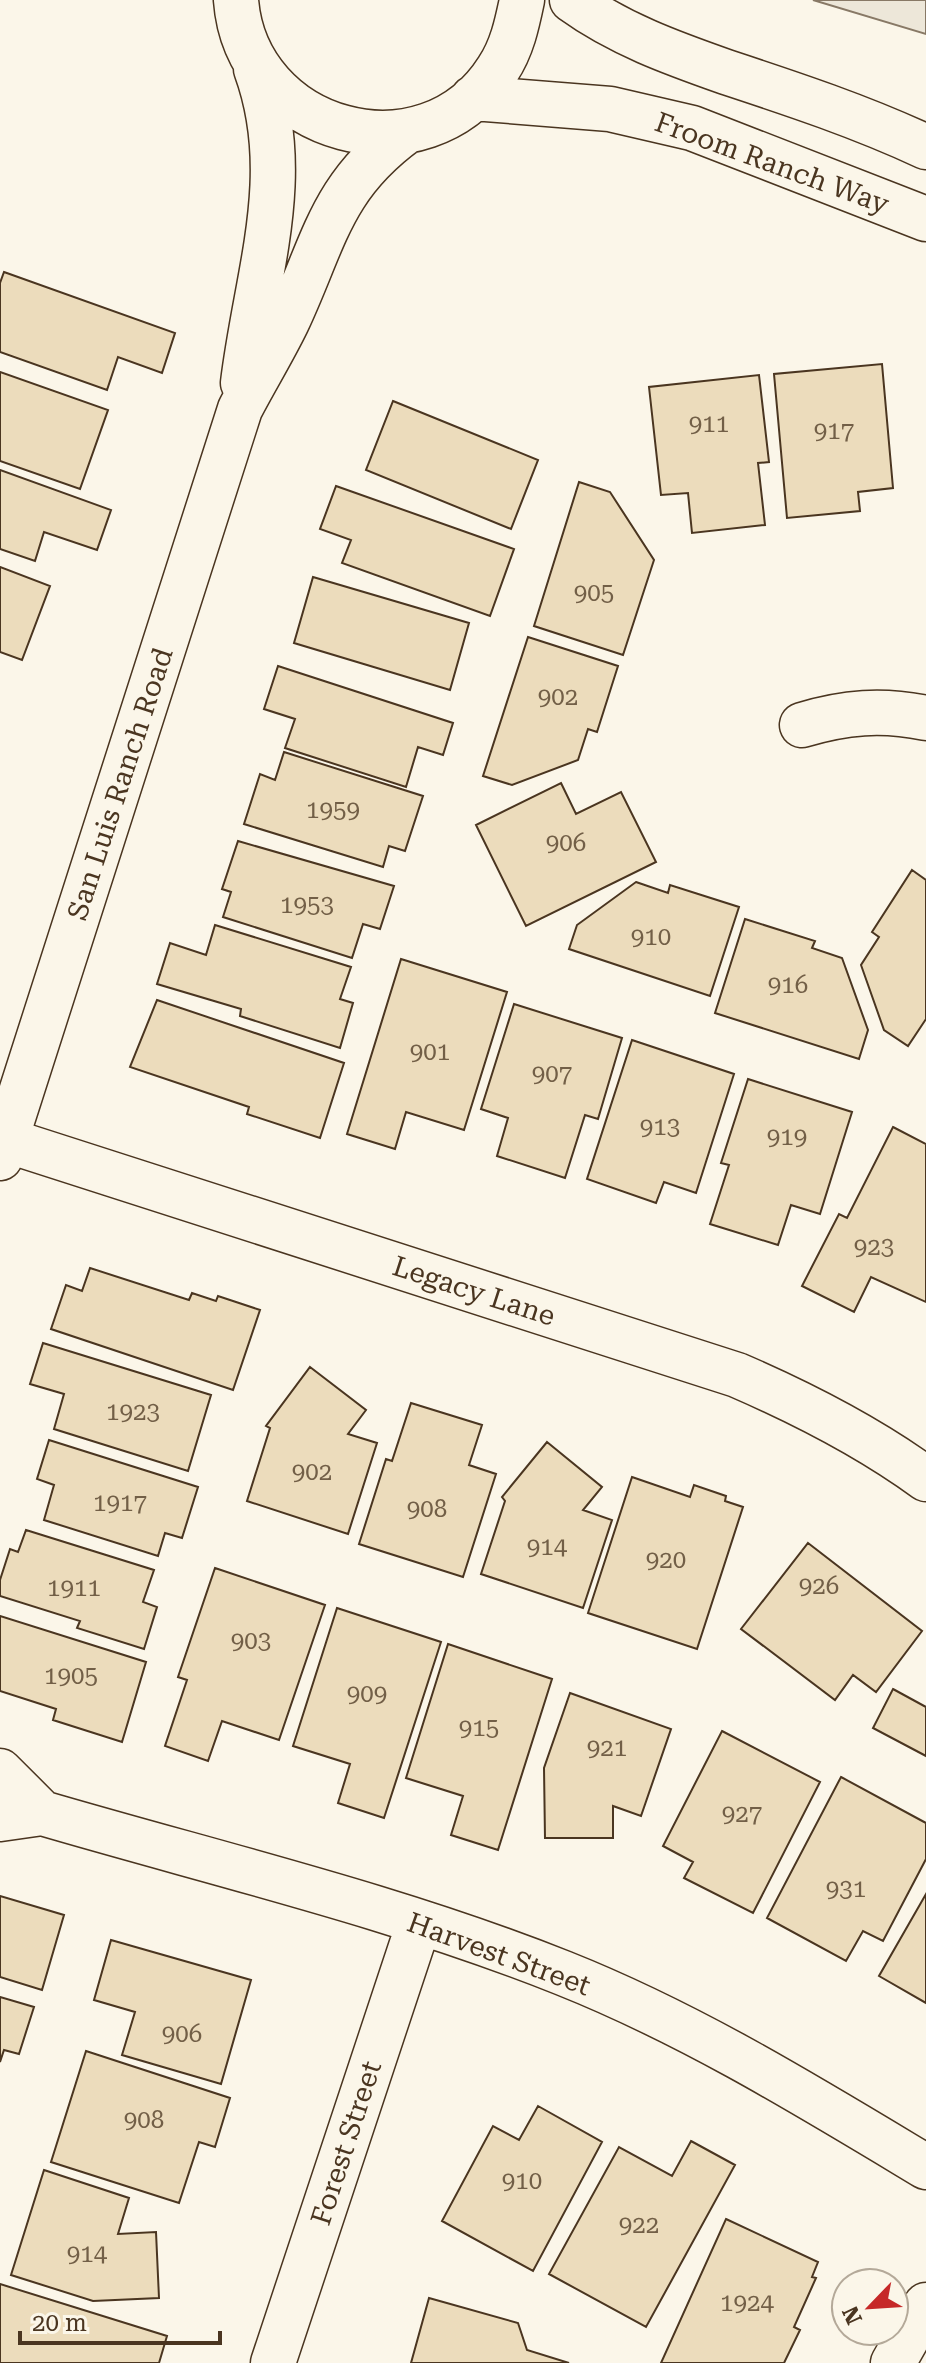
<svg xmlns="http://www.w3.org/2000/svg" width="926" height="2363" font-family="'Roboto Serif',serif">
  <rect width="100%" height="100%" fill="#fbf6e9"/>
  <path fill="#ede7d9" stroke="#887966" stroke-width="2" d="M813 0H926V34Z"/>
  <path fill="#ecdcbc" stroke="#4a3520" stroke-width="2" d="M4 272 175 333 162 373 118 357 107 390 0 352V283Z
    M882 364 893 488 858 492 860 511 787 518 774 374Z
    M0 372 108 410 80 489 0 461Z
    M759 375 769 462 758 463 765 525 692 533 688 493 661 495 649 387Z
    M393 401 538 460 511 529 366 470Z
    M0 470 111 510 97 550 44 532 35 561 0 549Z
    M579 482 610 492 654 560 623 655 534 626Z
    M336 486 514 549 490 616 342 563 351 540 320 529Z
    M0 567 50 586 22 660 0 652Z
    M313 577 469 623 450 690 294 643Z
    M528 637 618 666 597 732 588 729 578 760 512 785 483 776Z
    M278 666 453 723 443 755 418 747 406 787 285 748 295 719 264 709Z
    M284 752 423 796 405 851 389 846 383 867 244 824 260 774 275 780Z
    M561 783 576 814 621 792 656 862 526 926 476 825Z
    M238 841 394 886 380 929 363 924 352 958 223 917 231 892 222 889Z
    M912 870 926 880V1019L908 1046 884 1030 861 965 879 937 872 932Z
    M636 882 668 893 670 885 739 907 710 996 569 949 577 925Z
    M745 919 815 941 812 948 842 958 868 1030 859 1059 715 1013Z
    M215 925 351 967 340 999 353 1003 340 1048 240 1016 241 1009 157 984 170 943 206 955Z
    M401 959 507 992 464 1130 406 1112 395 1149 347 1134Z
    M157 1000 344 1063 320 1138 247 1114 249 1107 130 1067Z
    M514 1004 622 1038 598 1119 585 1115 565 1178 497 1156 508 1118 481 1109Z
    M632 1040 734 1074 696 1193 664 1182 656 1203 587 1179Z
    M748 1079 852 1112 820 1214 791 1205 778 1245 710 1224 729 1165 721 1163Z
    M893 1127 926 1144V1302L871 1277 854 1312 802 1286 839 1214 847 1218Z
    M90 1268 189 1300 192 1293 216 1301 218 1296 260 1310 233 1390 51 1329 66 1285 82 1291Z
    M43 1343 211 1395 188 1471 54 1429 64 1394 30 1384Z
    M310 1367 366 1410 348 1434 377 1443 348 1534 247 1501 270 1428 266 1426Z
    M411 1403 482 1425 469 1465 496 1474 463 1577 359 1544 386 1459 392 1461Z
    M49 1440 198 1487 182 1538 165 1533 158 1556 44 1520 54 1485 37 1479Z
    M547 1442 602 1487 583 1510 612 1520 583 1608 481 1574 505 1501 502 1497Z
    M632 1477 690 1497 694 1485 726 1496 725 1501 743 1507 697 1649 588 1613Z
    M26 1530 154 1570 143 1602 157 1607 144 1649 77 1628 80 1621 0 1596V1580L10 1549 18 1552Z
    M808 1543 922 1631 876 1692 853 1675 835 1700 741 1629Z
    M215 1568 325 1605 279 1740 222 1721 208 1761 165 1746 187 1680 178 1677Z
    M337 1608 441 1642 384 1818 338 1803 350 1764 293 1746Z
    M0 1616 146 1662 122 1742 53 1720 56 1709 0 1691Z
    M448 1644 552 1679 498 1850 451 1835 463 1796 406 1778Z
    M893 1689 926 1707V1756L873 1728Z
    M570 1693 671 1729 641 1816 613 1806V1838H545L544 1768Z
    M722 1731 820 1782 753 1913 684 1878 693 1862 663 1846Z
    M841 1777 926 1823V1859L883 1941 863 1931 846 1961 767 1918Z
    M926 1894V2003L879 1976Z
    M0 1896 64 1915 42 1990 0 1977Z
    M111 1940 251 1980 221 2084 122 2055 135 2012 94 2000Z
    M0 1997 34 2007 19 2054 4 2050 0 2062Z
    M86 2051 230 2098 215 2147 199 2142 179 2203 51 2162Z
    M538 2106 602 2142 533 2271 442 2221 493 2126 519 2140Z
    M691 2141 735 2165 646 2327 549 2274 619 2147 672 2176Z
    M44 2170 129 2198 118 2234 156 2232 159 2298 93 2301 11 2275Z
    M726 2219 818 2262 812 2277 816 2278 794 2327 800 2330 784 2363H661Z
    M0 2284 167 2336 159 2363H0Z
    M429 2298 518 2323 527 2350 569 2363H411Z"/>
  <g fill="none" stroke-linecap="round" stroke-linejoin="round">
    <g stroke="#4a3520" stroke-width="47">
      <path id="minor" d="M236 0C246 133 425 184 498 69 512 48 517 24 522 0
        M572 0C619 34 672 53 726 72 793 94 862 117 926 147
        M473 98 610 109 692 128 926 219
        M243 383C256 275 295 176 256 69
        M802 725C845 712 882 709 926 718
        M6 1140 737 1375C804 1404 867 1436 926 1479
        M0 1158 240 409C255 380 273 351 287 322 325 241 330 187 407 131
        M0 1771 42 1813
        M0 1819 42 1813C216 1864 395 1906 563 1973 691 2024 808 2096 926 2167
        M273 2363 419 1923
        M893 2363 926 2305"/>
    </g>
    <use href="#minor" stroke="#fbf6e9" stroke-width="44"/>
  </g>
  <g text-anchor="middle" dominant-baseline="central" stroke-width="6" stroke-linejoin="round" paint-order="stroke">
    <g font-size="24" fill="#725f47">
      <text x="709" y="424">911</text>
      <text x="834" y="431">917</text>
      <text x="594" y="593">905</text>
      <text x="558" y="697">902</text>
      <text x="333" y="810">1959</text>
      <text x="566" y="843">906</text>
      <text x="307" y="905">1953</text>
      <text x="651" y="937">910</text>
      <text x="788" y="985">916</text>
      <text x="430" y="1052">901</text>
      <text x="552" y="1074">907</text>
      <text x="660" y="1127">913</text>
      <text x="787" y="1137">919</text>
      <text x="874" y="1247">923</text>
      <text x="133" y="1412">1923</text>
      <text x="312" y="1472">902</text>
      <text x="120" y="1503">1917</text>
      <text x="427" y="1509">908</text>
      <text x="547" y="1547">914</text>
      <text x="666" y="1560">920</text>
      <text x="819" y="1586">926</text>
      <text x="74" y="1588">1911</text>
      <text x="251" y="1641">903</text>
      <text x="71" y="1676">1905</text>
      <text x="367" y="1694">909</text>
      <text x="479" y="1728">915</text>
      <text x="607" y="1748">921</text>
      <text x="742" y="1814">927</text>
      <text x="846" y="1889">931</text>
      <text x="182" y="2034">906</text>
      <text x="144" y="2120">908</text>
      <text x="522" y="2181">910</text>
      <text x="639" y="2225">922</text>
      <text x="87" y="2254">914</text>
      <text x="747" y="2303">1924</text>
    </g>
    <g font-size="28" fill="#4a3520" stroke="#fbf6e9">
      <text transform="translate(772 163) rotate(20)">Froom Ranch Way</text>
      <text transform="translate(120 784) rotate(-72)">San Luis Ranch Road</text>
      <text transform="translate(474 1291) rotate(18)">Legacy Lane</text>
      <text transform="translate(499 1954) rotate(20)">Harvest Street</text>
      <text transform="translate(346 2143) rotate(-72)">Forest Street</text>
    </g>
  </g>
  <g transform="translate(870 2307) rotate(245)"><circle r="38" fill="#fbf6e9" stroke="#b4a999" stroke-width="2"/>
  <path d="M0-6L14 30L0 20L-14 30Z" fill="#c62828"/>
  <text y="-12" font-size="22" font-weight="bold" text-anchor="middle" fill="#4a3520">N</text>
  </g>
  <path d="M20 2331v12h200v-12" fill="none" stroke="#4a3520" stroke-width="4"/>
  <text x="32" y="2331" font-size="24" fill="#4a3520" stroke="#fbf6e9" stroke-width="6" paint-order="stroke">20 m</text>
</svg>
